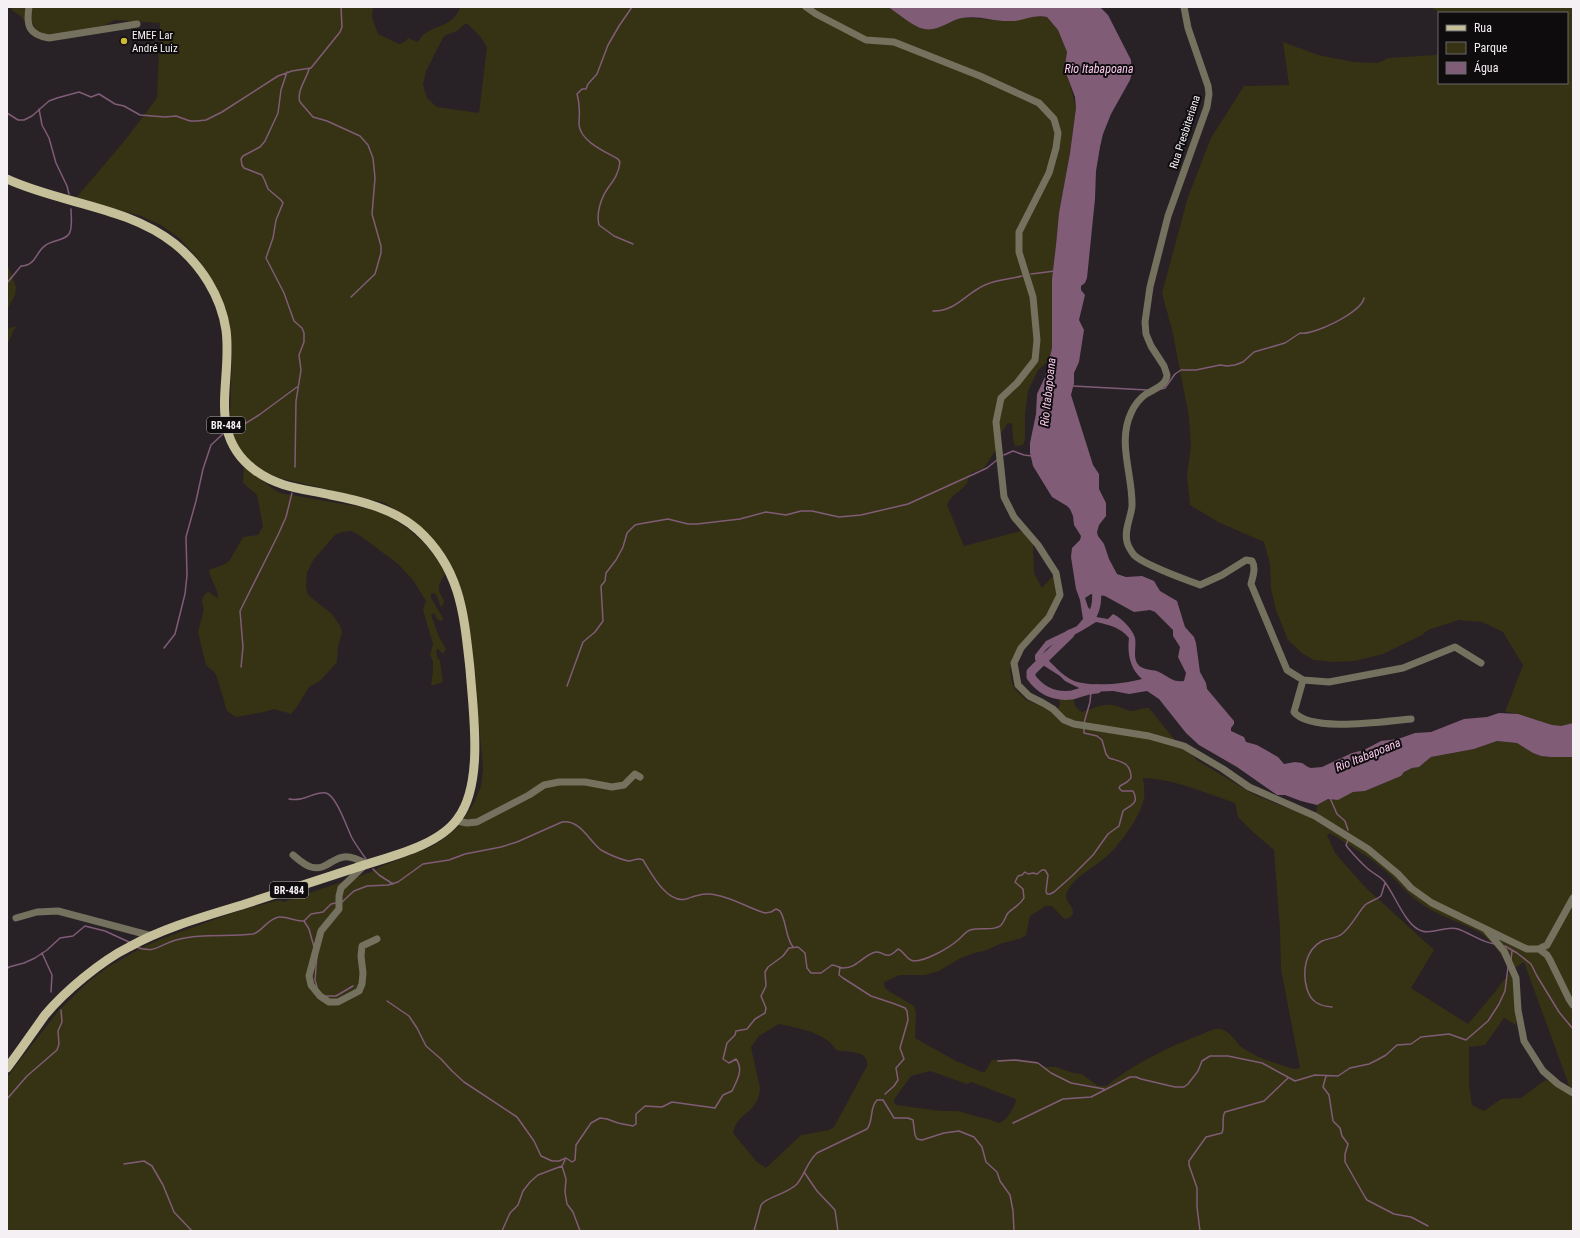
<svg xmlns="http://www.w3.org/2000/svg" width="1580" height="1238" font-family="'Roboto Condensed',sans-serif">
  <rect width="100%" height="100%" fill="#282126"/>
  <path fill="#363214" fill-rule="evenodd" d="M13 7H373L372 17 378 34 399 44 406 41 408 38 418 42C420 40 420 38 422 36 434 24 453 28 460 7H888L924 29H935L961 18H971L1010 21 1032 16 1047 17 1058 30 1067 52 1065 65 1076 108 1070 153 1059 213 1056 245 1052 279V348L1049 361 1038 370 1028 391 1025 415V439L1023 445 1015 446 1013 438 1012 423 1007 424 1001 433V442L984 468 971 473C969 476 968 480 967 483 960 493 952 493 947 505L964 546 1021 531 1030 536 1033 542 1034 573 1042 588 1050 579 1056 575 1058 596 1052 607 1012 658 1010 670 1012 683 1016 690 1026 700 1046 708H1058L1060 705 1058 692 1073 695 1075 706 1081 712C1091 710 1102 703 1112 705 1120 706 1126 711 1134 711 1139 710 1143 707 1149 708L1174 739 1189 751 1198 761 1255 795 1282 806 1316 818 1317 805 1328 799 1337 800 1353 792 1365 791 1401 776 1404 772 1412 768 1419 767 1431 757 1474 749 1497 741 1517 743 1533 753 1541 756 1551 757H1573V1231H7V1077L59 1010 88 982 108 967 141 948 161 939 235 912 279 900 283 902 371 872 380 867 433 846 446 837 460 825 474 803 481 786 483 769 480 734 463 600 457 577 445 556 414 522 385 503 271 476 250 462 239 447 233 436 230 422 232 349 229 325 199 260 179 238 161 225 141 216 76 198 126 139 157 98 160 23 115 20 97 29 47 38 33 30 34 25 31 22 24 21C21 13 14 14 11 9ZM466 23 480 36 487 47 479 113 437 107 427 98 423 85 426 71 444 36 457 31ZM1143 778C1174 779 1206 793 1235 803L1238 817 1254 833 1274 850 1280 930 1281 969 1300 1068 1294 1069C1278 1064 1260 1059 1246 1050 1236 1045 1232 1031 1220 1029 1213 1028 1206 1033 1200 1035 1166 1048 1134 1064 1106 1086H1098L1082 1074 1073 1073 1056 1067H1043L1036 1061 1015 1059 992 1060 985 1072H982L954 1060 915 1038 916 1013 914 1006 887 990 884 986V982L900 975H925L939 971 959 959 971 954 987 950 1000 944 1022 938 1026 935 1030 916 1043 908 1045 906H1052L1063 918 1066 919C1081 914 1068 905 1066 897 1066 892 1070 887 1073 883 1083 872 1096 866 1107 856 1121 843 1139 819 1144 799 1145 793 1144 784 1143 778ZM1330 833C1347 844 1365 854 1381 867 1394 877 1403 890 1416 900 1435 915 1458 921 1479 932 1492 940 1505 958 1510 972L1494 993 1468 1024 1411 988 1434 950 1364 886 1335 853 1327 835ZM1524 962 1570 1088 1545 1080 1521 1098 1501 1099 1484 1111 1472 1105 1469 1086V1047L1485 1045 1504 1018 1516 1025 1518 999 1515 968ZM779 1024C797 1028 826 1032 836 1050 846 1053 869 1049 867 1066L834 1127 829 1130 801 1135 766 1168 757 1162 733 1133C737 1112 759 1113 760 1088L751 1047 759 1036ZM930 1071 967 1084 971 1082 1016 1099V1101C1012 1110 1008 1120 999 1123L988 1119 979 1117 958 1111H941L896 1105 894 1102 895 1098 911 1076Z
    M1430 7H1573V723C1569 724 1565 725 1561 726 1543 728 1524 713 1505 712L1523 665 1503 632 1482 622 1459 620 1428 630 1422 635 1383 654 1355 661 1333 662 1314 660 1303 654 1288 640 1276 610 1271 589 1270 564 1264 542 1218 522 1190 505 1187 475 1191 447 1189 417 1173 334 1162 293 1188 197 1211 138 1244 86 1289 85 1283 42 1318 55 1354 62 1378 63 1388 58 1436 55 1439 53V83H1567V13H1440Z
    M7 263 16 287 15 295 7 310Z
    M17 326 13 331 7 346V329Z
    M244 466 272 488 280 493 355 506 383 512 408 529 424 543 438 560 445 574C443 578 438 584 439 590 440 597 448 600 441 607L436 594 431 593V598L443 618 442 621 438 620 434 613 431 615 439 637 446 649 443 654 438 649 436 651 437 657 440 661 443 682 434 685H431L433 671V661L430 655 433 644 423 610 426 601 413 580 398 564 362 537 352 531 342 532 335 535 314 559 307 572 306 586 308 595 332 614 340 626 342 632 338 647 337 662 321 680 309 687 296 708 291 714 274 709 264 712 236 717 227 711 217 677 215 673 206 665 198 632 204 609 202 603 203 597 206 593 209 592 218 599C218 587 210 580 209 570L225 564 230 560 243 537 258 535 263 526 257 495 243 483Z"/>
  <path fill="#805c77" fill-rule="evenodd" d="M888 7H1100L1108 15 1131 60 1132 73 1130 80 1111 114 1103 134 1100 147 1096 171 1095 199 1087 278 1085 283 1081 286V290L1085 295 1079 320 1084 330 1079 362 1074 373V383L1071 395 1093 465 1099 474V489L1106 503V516L1099 525 1097 532 1098 536 1104 544 1109 559 1117 574 1126 577 1142 576 1154 581 1160 591 1177 601 1185 627 1194 637 1196 643 1200 672 1206 683 1207 689 1234 721V724L1231 728V731L1244 737 1246 742 1257 745 1278 757 1284 764 1295 762 1302 763 1308 767 1311 768 1322 767 1352 753 1364 750 1381 741 1398 739 1415 733 1431 732 1464 719 1487 717 1499 713 1518 714 1552 725 1561 726 1573 723V757H1551L1541 756 1533 753 1517 743 1497 741 1474 749 1431 757 1419 767 1412 768 1404 772 1401 776 1365 791 1353 792 1338 800 1328 799 1317 805 1301 801 1285 795H1277L1237 767 1199 745 1186 733 1159 699 1147 691 1129 694 1113 691 1087 692 1065 681 1060 676 1035 660V655L1046 641 1077 626 1083 619 1080 600 1076 589 1071 557 1072 548 1080 540 1081 536 1074 525 1073 516 1070 509 1067 506 1052 497 1033 466 1030 453V443L1036 414 1037 394 1045 377 1052 348V279L1056 245 1059 213 1070 153 1076 108 1075 97 1066 73 1065 65 1067 52 1058 30 1047 17C1034 14 1024 21 1011 21 995 22 979 15 962 18 950 20 938 32 924 29 913 27 898 13 888 7ZM1091 594 1105 596 1134 612 1150 610 1155 612 1173 630V636L1180 647 1178 657 1186 673 1184 681C1173 683 1168 676 1159 672 1153 669 1148 671 1141 667 1131 660 1137 648 1135 638 1133 629 1120 617 1113 614L1108 619 1096 617 1088 607 1085 598ZM1096 622C1109 625 1120 627 1129 638 1127 653 1130 669 1142 679 1125 684 1091 687 1074 681 1062 676 1053 664 1043 655 1047 643 1065 641 1074 635 1082 631 1089 626 1096 622Z"/>
  <g fill="none" stroke-linecap="round" stroke-linejoin="round">
    <path stroke="#805c77" stroke-width="1.5" d="M632 7 619 26 608 45 597 74 588 84 586 89H582L577 94C581 107 579 113 579 125 581 142 606 152 618 159L620 162C619 173 614 180 608 188 601 198 596 213 599 225L614 236 633 244
      M309 69C307 78 296 92 300 102L313 117 327 121 360 136 368 145 373 158 375 178 372 214 381 246V253L375 274 351 297
      M287 72 281 90 278 113 265 141 260 147 243 156 241 159 242 165 244 168 262 175 265 181 268 189 281 200 283 203 276 220 273 238 266 258 284 293 294 321 302 328 304 333V342L299 355 301 370 296 401 295 467
      M39 109 42 125 49 138 56 163 67 186 69 194
      M7 113 18 120H24L32 116 49 101 57 98 79 92 91 97 99 94 115 104 124 106 140 115 165 117 176 116 190 121H197L206 120 222 112 278 76 292 71 311 68 340 32 342 27 341 7
      M1031 274 1055 271
      M7 283 21 266C37 265 35 252 46 245 53 240 64 241 69 234 73 228 71 216 71 209
      M933 311C955 312 966 293 985 285 995 280 1011 279 1022 276
      M1073 386 1147 390
      M1161 389 1165 388 1175 374 1181 370H1196L1220 365 1227 366 1235 365 1243 362 1254 352 1285 343 1300 333C1313 336 1362 312 1364 298
      M238 428 259 415 297 387
      M1004 455 1013 451 1024 455 1032 456
      M164 648 175 634 185 594 187 575 186 537 196 501 203 469 211 445 223 434
      M241 667 243 647 240 611 278 535 286 517 292 493
      M567 686 583 642 595 632 603 621 601 586 605 581 606 573 616 560 623 547 627 533 635 525 639 524 668 519 688 524H697L740 519 766 512 786 515 801 511H812L839 517 861 515 908 504 974 474 987 468 997 460
      M1084 723 1090 702 1091 691
      M1330 798 1337 814 1345 821 1348 830
      M289 799C305 802 314 791 326 793 336 795 347 828 352 838 356 845 361 852 366 859
      M1348 840 1346 845 1348 848C1354 855 1360 862 1367 868 1372 873 1380 876 1384 881 1395 894 1405 926 1422 931 1433 935 1446 925 1458 929 1470 933 1482 943 1495 944
      M373 869 379 875 393 884
      M342 902 354 891 367 886 388 885 398 882 423 864 449 860 465 854 501 847 517 842 562 822C580 819 589 841 601 850 608 854 620 859 628 861 634 861 637 857 643 860 651 873 667 904 686 899 696 896 705 892 716 895 733 898 748 908 765 913L771 912 776 909 780 911C787 922 785 937 793 947
      M304 921 311 914 323 912 331 904 336 903
      M304 921 309 929 314 947
      M1505 946 1517 953 1531 964 1537 976 1559 1012 1573 1029
      M136 947C156 954 158 945 176 940 200 933 228 937 253 934 263 931 267 919 279 917 288 916 295 922 304 921
      M42 953 52 975 51 992
      M1511 960 1512 951
      M840 967 839 975 843 978 871 996 895 1004 905 1008 907 1011 908 1020 900 1048 904 1059 896 1068 898 1080 894 1086 885 1094
      M7 969 9 967 24 963 35 958 47 950 60 938 73 936 85 926 105 931 129 942
      M317 987 315 980 317 955
      M326 996H336L353 986
      M387 1001 409 1016 417 1028 426 1046 441 1059 452 1071 464 1082 517 1117 534 1141 541 1156 552 1161H559L566 1158 572 1162 575 1160 576 1145 591 1123 600 1118 607 1119 618 1123 633 1126 636 1124V1114L645 1106 662 1107 672 1102 715 1108 723 1095 732 1091C737 1080 744 1070 736 1059L729 1063 723 1059 727 1043 735 1035 736 1031 747 1029 755 1019 765 1013 766 1008 761 996 766 986 765 972 768 967 783 956 789 948 798 947 805 953 807 968 811 973H821L832 965C836 965 839 968 843 968 858 968 864 954 876 952 885 951 885 962 898 949 904 951 907 961 914 961 926 961 949 948 958 940 962 937 965 932 970 930 979 927 994 931 1000 926 1004 923 1005 917 1008 913 1013 908 1020 905 1024 898L1023 889 1015 882 1018 876 1022 875 1025 872 1028 874 1033 873 1037 874 1042 870H1045L1048 875 1046 891 1047 894H1050L1054 892 1072 876 1093 855 1108 834 1119 826 1123 811C1130 805 1140 804 1133 791H1122L1119 788 1120 786 1127 782 1131 778C1131 762 1121 762 1109 758L1106 754 1102 740 1097 736 1084 733V728
      M1332 1007C1319 1006 1311 1002 1307 989 1302 972 1305 950 1322 941 1329 938 1337 938 1342 934 1352 926 1357 914 1365 905 1370 901 1376 900 1381 896L1385 883
      M998 1061 1015 1060 1038 1063 1051 1073 1071 1083 1104 1089
      M1326 1076 1323 1087 1329 1095 1333 1121 1340 1128 1342 1136 1348 1144 1345 1154V1162L1365 1197 1367 1200 1394 1214 1411 1217 1428 1226
      M7 1099 27 1076 57 1050 59 1044 58 1031 62 1022 61 1010
      M883 1100 894 1118H908L913 1120 915 1135 917 1139 922 1140 944 1133 959 1131 974 1137 982 1147 986 1162 997 1172 1000 1181 1010 1195 1013 1211 1014 1231
      M1013 1123 1063 1099 1091 1097 1130 1077H1136L1141 1079 1175 1087H1184L1188 1084 1198 1071 1202 1061 1210 1056H1228L1262 1063 1295 1081 1315 1075 1338 1076 1350 1068 1369 1064 1377 1060 1386 1055 1397 1045 1411 1044 1421 1037 1449 1034 1466 1040 1488 1021 1499 1004 1505 991 1508 967
      M565 1160 562 1166 566 1179 565 1192 567 1204 573 1212 580 1231
      M124 1164 144 1161 152 1166 163 1185 174 1212 192 1231
      M804 1172 817 1191 835 1210 838 1231
      M502 1231 510 1213 518 1205 523 1191 530 1182 538 1175 562 1166
      M754 1231 761 1205 764 1202C774 1195 788 1193 797 1184 805 1174 807 1162 817 1153L867 1129C874 1120 869 1108 877 1100H883
      M1200 1231 1197 1207V1188L1189 1165V1161L1206 1137 1222 1133C1225 1126 1221 1118 1225 1112L1264 1101 1288 1078"/>
    <path stroke="#805c77" stroke-width="9" d="M1087 622C1098 612 1098 595 1095 582
      M1070 634 1036 667 1031 672V677C1041 691 1055 697 1072 695 1081 693 1088 689 1097 689"/>
    <path stroke="#74715f" stroke-width="7" d="M29 7C26 26 29 35 49 38L137 24
      M806 7 816 14 866 40 894 42 980 76 1039 103 1054 119 1058 133 1056 148 1049 173 1019 232V252L1033 297 1037 340 1035 360 1017 383 1001 398 996 422 1004 497 1014 517 1038 545 1056 573 1060 595 1049 617 1021 648 1014 663 1018 685 1029 696 1043 703 1053 709 1064 720 1074 724 1149 736 1184 746 1223 769 1249 787 1315 816 1368 849 1398 874 1411 888 1432 903 1527 949H1539L1547 945 1573 898
      M1184 7 1188 28 1208 86 1209 94 1207 107 1168 216 1150 287 1145 322 1146 334 1151 346 1164 366 1167 375C1166 386 1154 389 1146 394 1139 399 1134 406 1131 413 1117 443 1133 475 1132 506 1131 518 1124 529 1127 542 1128 546 1131 551 1134 555 1144 565 1184 579 1200 585L1222 575 1246 560 1252 561C1256 568 1253 576 1251 584L1287 670 1303 680 1329 682 1403 668 1455 647 1481 663
      M1303 680 1294 712C1311 733 1385 721 1411 719
      M457 821 467 823 477 822 529 795 544 785 559 782H585L612 787 624 785 635 774 640 777
      M293 855C298 859 304 865 311 867 332 873 334 844 366 864L341 888 339 896V909L321 931 309 976 311 985 320 996 329 1002H338L359 991 362 984 363 973 361 956 362 946 377 939
      M16 918 37 912 58 911 152 936
      M1487 931 1504 951 1516 978 1518 1010 1524 1041 1543 1071 1558 1084 1573 1093
      M1539 949 1547 955 1550 960 1569 999 1573 1005"/>
    <path stroke="#c6c09a" stroke-width="9" d="M7 179C61 204 127 206 175 244 201 265 221 296 226 330 233 381 205 434 256 471 279 488 305 489 331 495 362 501 394 509 418 530 461 569 464 615 470 669 473 711 484 783 458 818 438 847 387 857 355 868 319 880 282 892 245 904 206 916 165 927 129 947 101 961 65 991 45 1015 32 1033 20 1051 7 1068"/>
  </g>
  <circle fill="#ccb938" stroke="#0f0c0e" stroke-width="1.5" cx="124" cy="41" r="4"/>
  <g text-anchor="middle" dominant-baseline="central" stroke-width="4" stroke-linejoin="round" paint-order="stroke">
    <g fill="#0f0c0e" stroke="#b0acaf" stroke-width="1">
      <rect x="207" y="417" width="38" height="16" rx="3"/>
      <rect x="270" y="882" width="38" height="16" rx="3"/>
    </g>
    <g font-size="10" font-weight="bold" fill="#f5f0f4">
      <text x="226" y="425">BR-484</text>
      <text x="289" y="890">BR-484</text>
    </g>
    <g font-size="11" fill="#f5f0f4" stroke="#0f0c0e" text-anchor="start">
      <text x="132" y="35">EMEF Lar<tspan x="132" dy="13">André Luiz</tspan></text>
    </g>
    <g font-size="11" fill="#f5f0f4" stroke="#0f0c0e">
      <text transform="translate(1185 132) rotate(-72)">Rua Presbiteriana</text>
    </g>
    <g font-size="12" font-style="italic" fill="#f9c8ec" stroke="#0f0c0e">
      <text x="1099" y="69">Rio Itabapoana</text>
      <text transform="translate(1048 392) rotate(-84)">Rio Itabapoana</text>
      <text transform="translate(1368 755) rotate(-22)">Rio Itabapoana</text>
    </g>
  </g>
  <rect width="1580" height="1238" fill="none" stroke="#f5f0f4" stroke-width="16"/>
  <rect x="1438" y="12" width="130" height="72" fill="#0f0c0e" stroke="#6b676a"/>
  <rect x="1446" y="25" width="20" height="6" fill="#c6c09a" stroke="#6b676a"/>
  <text x="1474" y="32" font-size="12" fill="#f5f0f4">Rua</text>
  <rect x="1446" y="42" width="20" height="12" fill="#363214" stroke="#6b676a"/>
  <text x="1474" y="52" font-size="12" fill="#f5f0f4">Parque</text>
  <rect x="1446" y="62" width="20" height="12" fill="#805c77" stroke="#6b676a"/>
  <text x="1474" y="72" font-size="12" fill="#f5f0f4">Água</text>
</svg>
